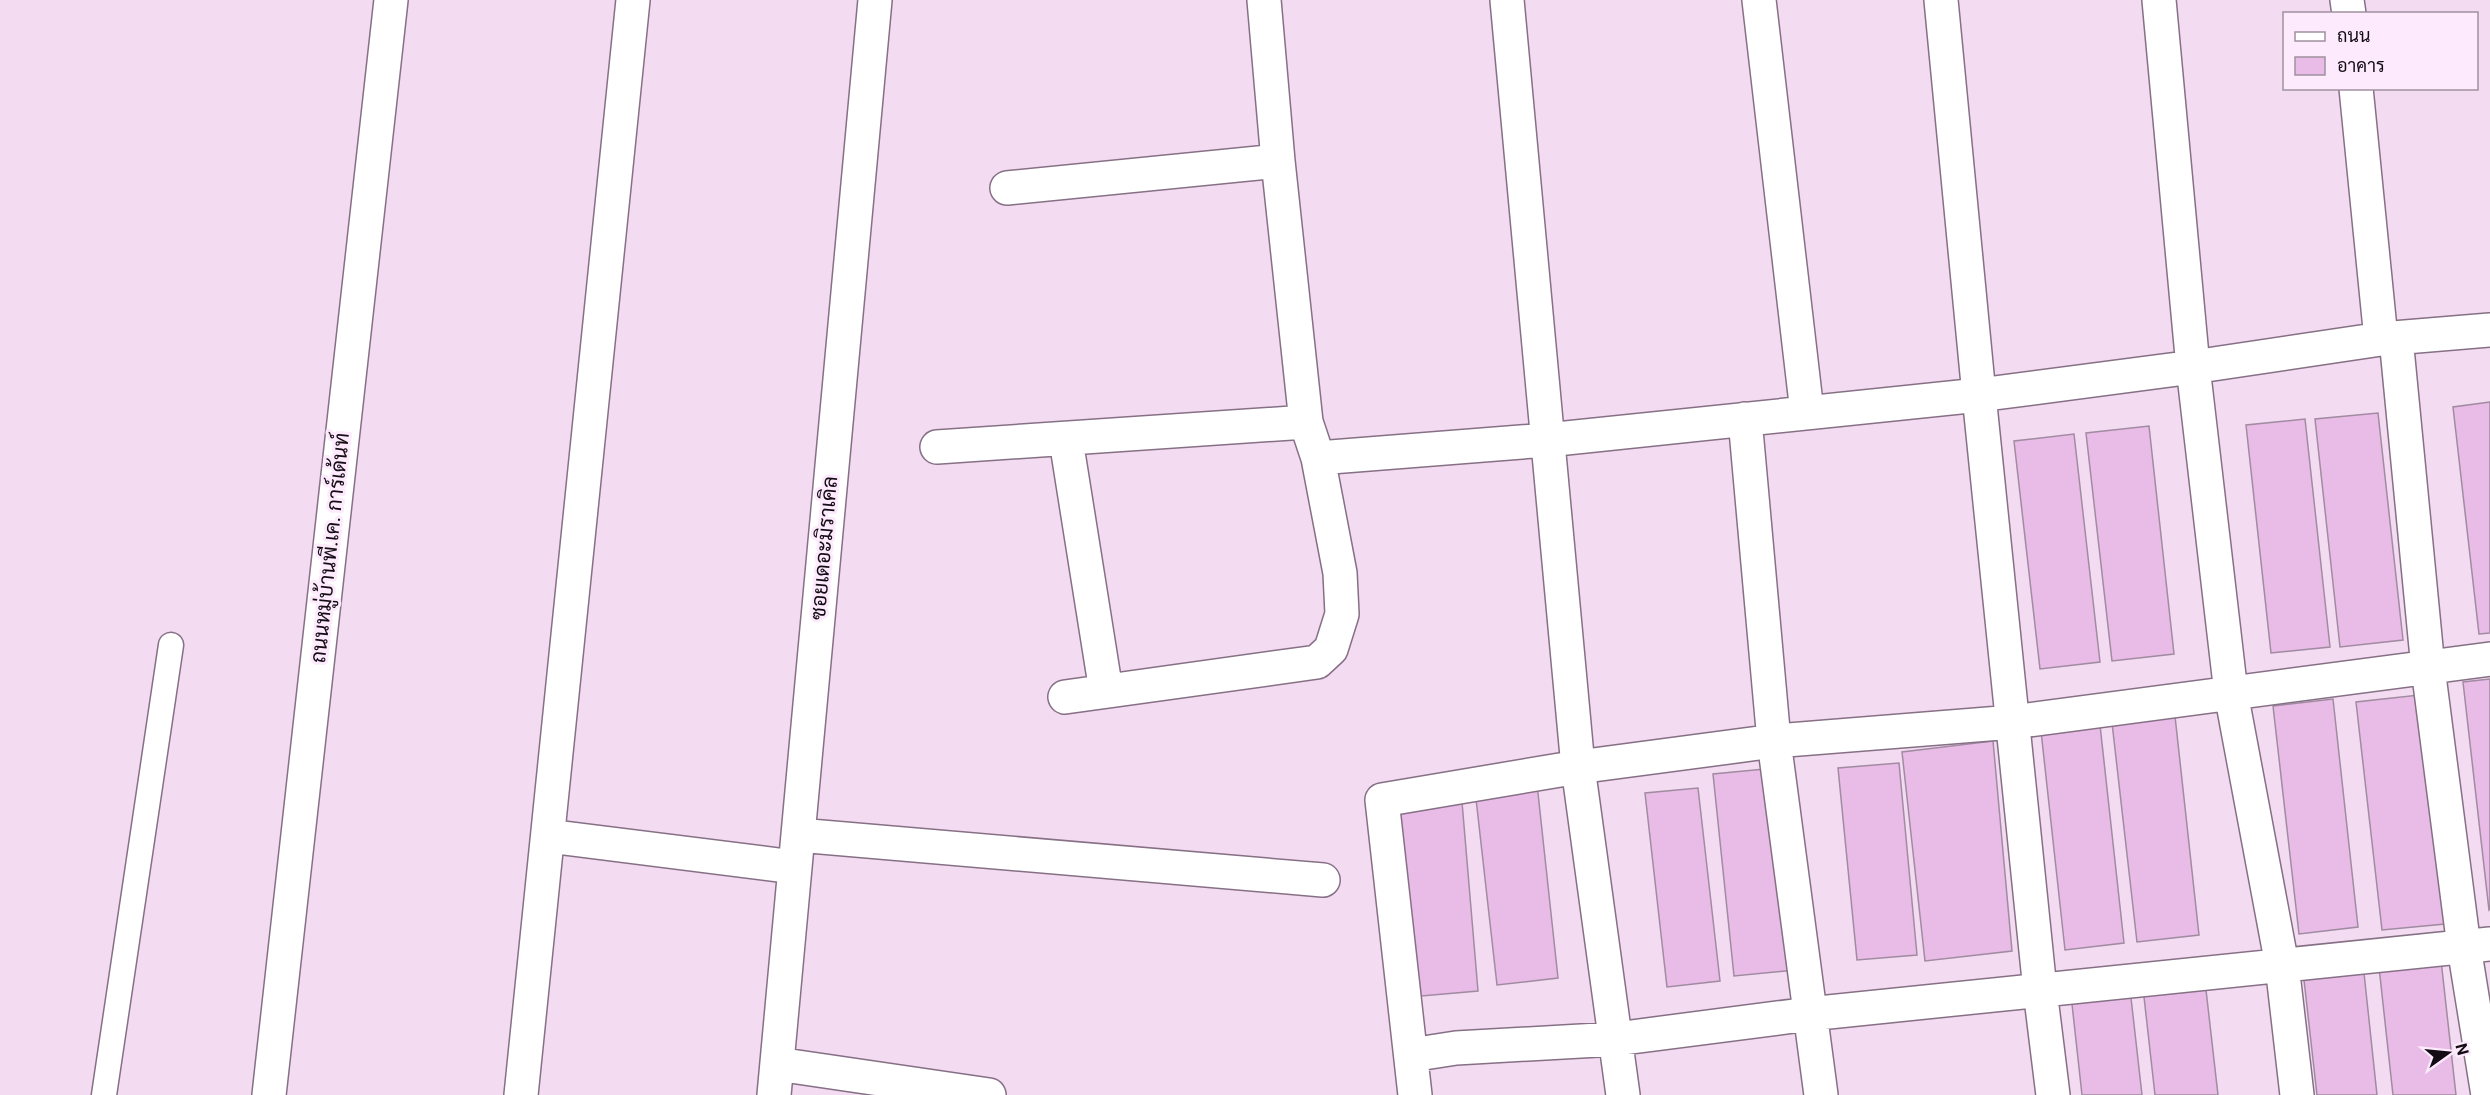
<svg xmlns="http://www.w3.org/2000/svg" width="2490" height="1095" font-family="Roboto,Sarabun,sans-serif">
  <rect width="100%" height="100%" fill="#f3dbf2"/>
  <path fill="#e8bce7" stroke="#a18ba1" stroke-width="1.5" d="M2490 402V633L2479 634 2453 407Z
    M2378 413 2403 640 2340 647 2315 419Z
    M2305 419 2330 647 2271 653 2246 425Z
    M2149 426 2174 654 2112 661 2086 433Z
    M2074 434 2100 662 2040 669 2014 441Z
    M2490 679V909L2489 910 2463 682Z
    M2419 695 2445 924 2382 930 2356 702Z
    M2333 699 2358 927 2299 934 2273 706Z
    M2174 707 2199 935 2137 942 2111 714Z
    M2099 716 2124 943 2065 950 2040 722Z
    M1993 741 2012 951 1925 961 1902 752Z
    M1899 763 1917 955 1857 960 1838 768Z
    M1775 768 1795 970 1734 976 1713 774Z
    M1537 784 1558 978 1497 985 1475 790Z
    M1698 788 1720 981 1667 987 1645 793Z
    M1462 802 1478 991 1410 997 1393 808Z
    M2441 960 2456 1095H2393L2379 967Z
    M2364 973 2377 1095H2317L2304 980Z
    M2205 981 2218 1095H2155L2143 988Z
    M2130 989 2142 1095H2082L2071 995Z"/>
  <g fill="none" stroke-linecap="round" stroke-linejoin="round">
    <g stroke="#867085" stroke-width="27">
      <path id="service" d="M104 1095 171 645"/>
    </g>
    <g stroke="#867085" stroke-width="36">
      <path id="minor" d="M1507 0 1578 767 1623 1095
        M1759 0 1807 412
        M1941 0 1979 395 2040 990 2053 1095
        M2159 0 2193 367 2231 693 2282 965 2297 1095
        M2347 0 2349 14
        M2356 88 2381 339
        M1007 188 1278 161
        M2396 338 2428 668 2464 947 2488 1095
        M1745 419 1774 741 1821 1095
        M1066 440 1106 691
        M937 447 1306 422
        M1318 458 1547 440 1979 395 2193 367 2381 339 2490 330
        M1065 697 1317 662 1331 649 1342 614 1340 573 1318 458 1306 422 1278 161 1264 0
        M798 835 1323 880
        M548 836 794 867
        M1411 1055 1456 1048 1616 1039 1809 1014 2490 944
        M777 1064 989 1095
        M269 1095 391 0
        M521 1095 633 0
        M774 1095 875 0
        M1415 1095 1382 800 1578 767 1774 741 2013 722 2490 659"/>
    </g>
    <use href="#service" stroke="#fff" stroke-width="24"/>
    <use href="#minor" stroke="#fff" stroke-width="33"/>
  </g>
  <g text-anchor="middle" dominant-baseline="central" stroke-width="6" stroke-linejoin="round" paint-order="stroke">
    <g font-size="21" fill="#140c14" stroke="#fdeafc">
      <text transform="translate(330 548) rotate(-84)">ถนนหมู่บ้านพี.เค. การ์เด้นท์</text>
      <text transform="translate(824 548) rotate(-85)">ซอยเดอะมิราเคิล</text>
    </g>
  </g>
  <rect x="2283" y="12" width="195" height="78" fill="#fdeafc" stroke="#a0919f" stroke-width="1.5"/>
  <rect x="2295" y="32" width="30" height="9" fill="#ffffff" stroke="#a0919f" stroke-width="1.5"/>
  <text x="2337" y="42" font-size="18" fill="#140c14">ถนน</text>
  <rect x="2295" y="57" width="30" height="18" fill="#e8bce7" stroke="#a0919f" stroke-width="1.5"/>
  <text x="2337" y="72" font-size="18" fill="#140c14">อาคาร</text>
  <g transform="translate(2448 1053) rotate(75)" stroke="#fdeafc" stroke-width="4.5" paint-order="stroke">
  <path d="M0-4.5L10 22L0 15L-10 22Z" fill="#140c14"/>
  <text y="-9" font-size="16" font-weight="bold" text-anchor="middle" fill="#140c14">N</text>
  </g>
</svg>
